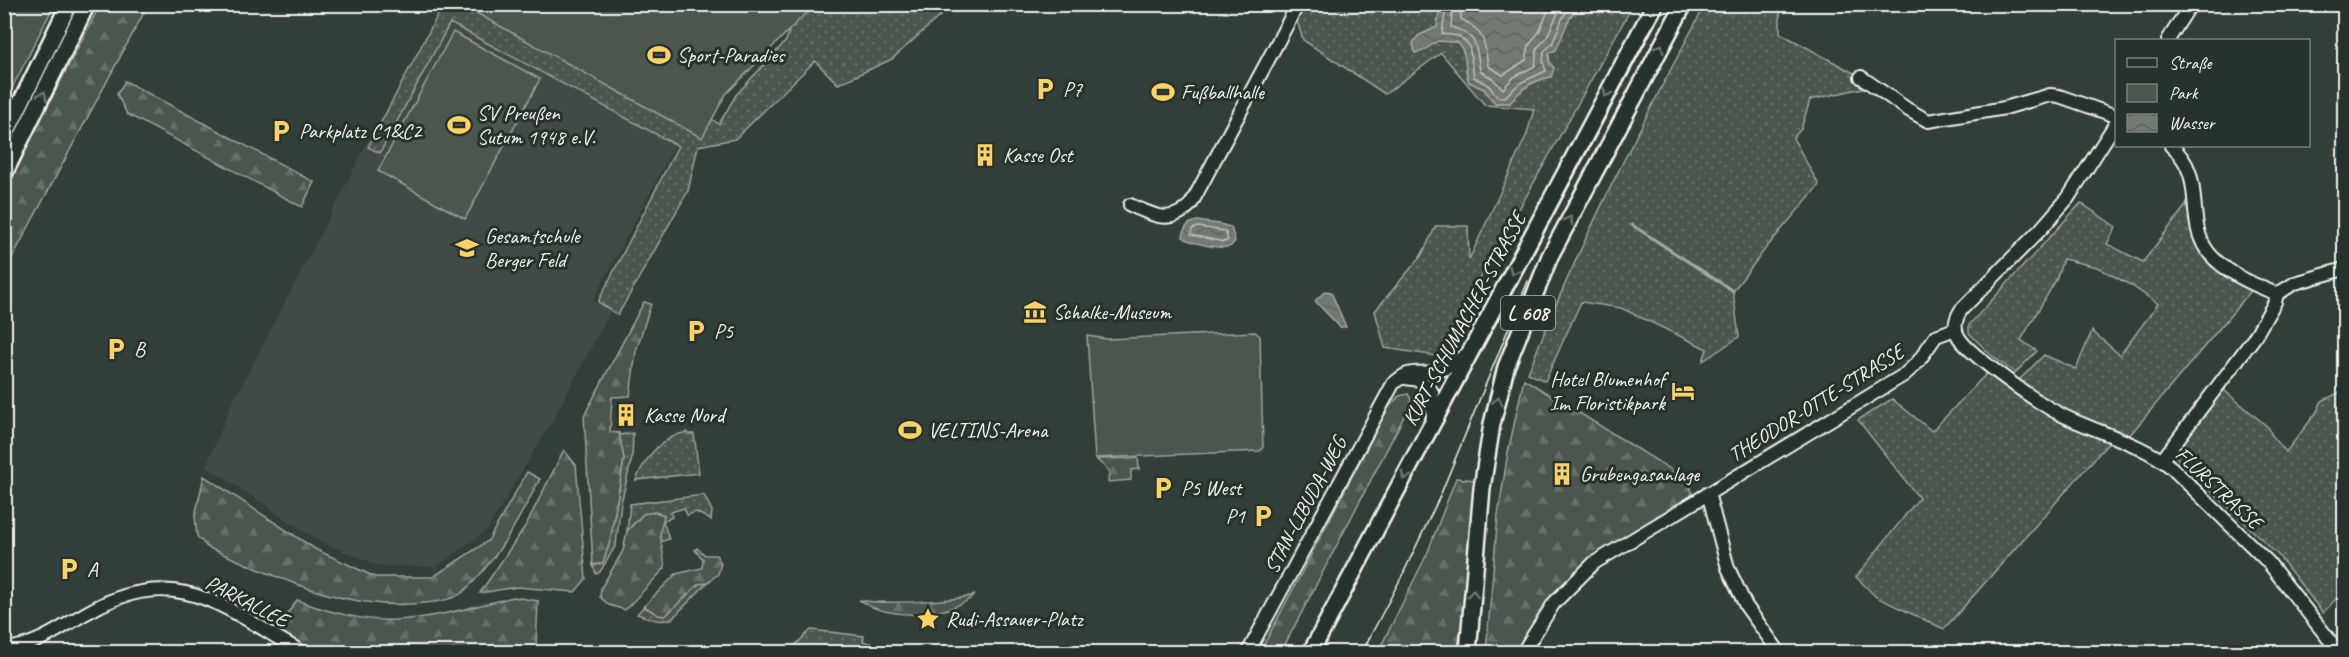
<svg xmlns="http://www.w3.org/2000/svg" width="2349" height="657" font-family="Caveat,sans-serif">
  <defs>
    <pattern id="grass-dots" width="8" height="8" patternUnits="userSpaceOnUse" patternTransform="scale(1.5)"><rect width="8" height="8" fill="#4c564f"/><path d="M2 2h.1M6 6h.1" fill="none" stroke="#666f68" stroke-width="1.8" stroke-linecap="round"/></pattern>
    <pattern id="forest-firs" width="22" height="20" patternUnits="userSpaceOnUse" patternTransform="scale(1.5)"><rect width="22" height="20" fill="#4c564f"/><path d="M5 1l3.5 6h-7zM16 11l3.5 6h-7z" fill="#666f68"/></pattern>
    <pattern id="water-waves" width="16" height="10" patternUnits="userSpaceOnUse" patternTransform="scale(1.5)"><rect width="16" height="10" fill="#727972"/><path d="M0 5q4-4 8 0t8 0" fill="none" stroke="#60635e"/></pattern>
  </defs>
  <rect width="100%" height="100%" fill="#323e38"/>
  <filter id="ink" filterUnits="userSpaceOnUse"><feTurbulence type="fractalNoise" baseFrequency=".0167" numOctaves="2"/><feDisplacementMap in="SourceGraphic" scale="12" xChannelSelector="R" yChannelSelector="G"/><feConvolveMatrix kernelMatrix="1 2 1 2 8 2 1 2 1" color-interpolation-filters="sRGB"/></filter>
  <g filter="url(#ink)">
    <path fill="#404b44" d="M450 16 678 139 593 301 610 312 555 416 487 530 436 567 380 566 319 541 206 466 231 405 341 195 368 140 380 145Z"/>
    <path fill="url(#grass-dots)" stroke="#a0a49c" stroke-width="1.5" d="M443 5H468L710 118 719 124 736 95 786 41 796 5H952L892 59 838 84 815 61 735 139 698 146 688 191 618 315 598 302 678 146 450 23 380 153 368 147Z
      M1292 5H1434L1439 13 1437 27 1418 36 1423 51 1437 41 1457 42C1469 54 1463 67 1469 82L1484 89 1495 103H1510C1522 88 1532 81 1551 77L1549 53 1556 50 1569 19 1578 5H1633L1437 356 1385 348 1375 311 1421 256 1436 226H1468L1469 260 1527 134 1534 109 1485 105 1441 53 1385 94 1303 40Z
      M1705 5H1785L1780 14V33L1876 85 1810 100 1801 129 1793 138 1819 185 1766 248 1733 291 1739 337 1703 361 1707 349 1621 308 1581 302 1545 381 1528 373C1577 246 1641 125 1705 5Z
      M2193 196 2199 241 2255 286 2129 436 2119 431 1944 629 1876 597 1856 577 1919 498 1858 420 1892 399 1932 431 1988 372 2012 387 2044 355 2076 369 2092 331 2120 355 2158 304 2132 286 2097 267 2063 259 2056 280 2021 340 2037 351 2015 373 1991 355 1969 333V325L2081 203 2116 227 2107 244 2143 262Z
      M2226 385 2225 391 2269 428 2271 434 2286 452 2316 413 2322 401 2344 390V590L2323 613 2278 555 2172 453Z
      M687 432 689 434H694L699 473 636 480C646 456 661 437 687 432Z
      M633 433 632 458 621 503 616 545 600 572 596 574 593 565H597L610 541 624 459 619 435Z
      M704 495 712 511 711 520 696 512 687 515 684 508 671 512 672 517 663 521 669 539 660 542V530L664 515C646 508 638 519 627 531L630 504Z
      M699 583H707L673 618C660 624 650 618 637 614L644 606 658 615 665 616Z
      M811 630 864 636 863 641 885 648 887 652H788Z"/>
    <path fill="url(#forest-firs)" stroke="#a0a49c" stroke-width="1.5" d="M100 5H148L5 271V194L26 148Z
      M125 81 314 182 302 207 127 114 117 94Z
      M644 302 651 304 636 351 630 396 612 397 610 432 619 433 624 459 610 541 603 563 593 565 584 416Z
      M1524 379 1680 475 1690 484 1692 493 1689 500 1599 556 1520 652H1486L1498 515 1508 452Z
      M1408 394 1411 399 1410 405 1281 652H1260L1388 408 1399 396Z
      M564 450 576 465 586 579 575 592 517 587 480 593 526 525Z
      M1138 458 1139 469 1131 470V480L1108 482 1109 471 1096 459Z
      M527 472 540 479C519 519 497 561 463 592 454 600 437 602 424 603 346 612 277 577 207 547L197 536 195 516 204 476 315 549 375 577H433L488 541Z
      M1456 478 1475 480 1466 594 1457 652H1378L1427 554Z
      M655 512 664 515 660 534 665 568 625 610 609 605 600 597 601 588 623 551 627 531 643 514Z
      M697 548 705 555H716L721 563 718 574 707 583 699 584 665 616 658 615 644 606 676 574 702 568 703 559 695 550Z
      M975 595C948 618 888 621 859 600 883 605 951 601 975 595Z
      M514 597 538 601 536 648 507 652H314L276 630 297 600C324 611 367 622 396 620 436 618 475 606 514 597Z"/>
    <path fill="#4c564f" stroke="#a0a49c" stroke-width="1.5" d="M5 4 54 5 5 102 4 5Z
      M462 5H819L803 16 726 94 702 138Z
      M453 32 540 79 465 219 378 171Z
      M1255 332 1260 336 1263 447 1260 451 1095 458 1087 336 1107 339Z"/>
    <path fill="url(#water-waves)" stroke="#a6a9a1" stroke-width="1.5" d="M1434 5H1578L1569 19 1556 50 1549 53V62L1554 68 1551 77C1530 81 1523 87 1510 103H1495L1484 89 1469 82C1463 67 1469 54 1457 42L1437 41 1423 51 1415 53 1413 43 1418 36 1437 27 1439 13Z
      M1197 221 1219 224 1231 227 1235 241 1231 246C1223 250 1189 243 1183 237 1184 227 1188 223 1197 221Z
      M1325 291 1331 292 1346 327H1340L1315 301Z"/>
    <g fill="none" stroke-linecap="round" stroke-linejoin="round">
      <path stroke="#c0c1b9" stroke-width="1.5" d="M1441 4 1445 13 1442 34 1459 36 1469 45 1474 77 1488 85 1498 97H1505L1520 83 1546 71 1543 62 1544 51 1552 44 1563 17 1571 4
        M1450 4 1452 13 1451 27C1479 36 1476 45 1480 71L1492 78 1503 89 1514 77 1535 66 1537 48 1546 39 1562 4
        M1460 4 1461 19C1485 31 1485 43 1488 66L1503 75 1526 60 1529 45 1539 32 1551 4
        M1198 227 1225 231 1228 240 1224 242 1191 235 1192 229Z"/>
      <path stroke="#a6a9a1" stroke-width="3" d="M1632 225 1733 291"/>
      <g stroke="#f4f1e8" stroke-width="16">
        <path id="minor" d="M2168 40 2191 4
          M1861 77 1907 109 1928 121 2005 108 2050 95 2059 96 2116 116
          M2116 123 2068 198 2041 229 1961 310C1956 318 1953 327 1958 336 1966 353 2041 405 2060 414 2095 432 2142 443 2172 468L2268 562 2339 652
          M2171 146C2208 176 2183 221 2209 253 2224 272 2254 285 2277 294
          M1130 205C1154 215 1170 226 1191 204L1298 4
          M1405 378 1420 380 1432 392 1433 423
          M2162 460 2254 338 2275 302 2277 294 2295 283 2344 269
          M1708 493 1728 568 1746 606 1779 652
          M4 649C36 647 61 627 88 612 176 561 226 609 302 652
          M1248 652 1393 384C1414 365 1416 377 1438 371 1450 368 1459 360 1468 353
          M1523 652 1554 603 1594 563 1904 375 1918 362 1936 336 1955 329"/>
      </g>
      <g stroke="#f4f1e8" stroke-width="20">
        <path id="major" d="M4 137 69 4
          M4 174 87 4
          M1311 652 1655 4
          M1468 652 1482 488 1492 424 1506 367 1550 256 1684 4"/>
      </g>
      <use href="#minor" stroke="#26332d" stroke-width="12"/>
      <use href="#major" stroke="#26332d" stroke-width="15"/>
      <path stroke="#f4f1e8" stroke-width="1.5" d="M1321 652 1666 4
        M1362 652 1402 576 1440 496 1528 281"/>
    </g>
    <defs><path id="oneway-chevron" d="M-2-3.5L2.5 0L-2 3.5" fill="none" stroke-width="1.6" stroke-linecap="round" stroke-linejoin="round" transform="scale(1.5)"/></defs>
    <g stroke="#6e766e">
      <use href="#oneway-chevron" transform="translate(1660 48) rotate(-62)"/>
      <use href="#oneway-chevron" transform="translate(1607 93) rotate(118)"/>
      <use href="#oneway-chevron" transform="translate(43 95) rotate(-64)"/>
      <use href="#oneway-chevron" transform="translate(1569 220) rotate(-62)"/>
      <use href="#oneway-chevron" transform="translate(1513 271) rotate(118)"/>
      <use href="#oneway-chevron" transform="translate(1498 401) rotate(-76)"/>
      <use href="#oneway-chevron" transform="translate(1405 476) rotate(118)"/>
      <use href="#oneway-chevron" transform="translate(1473 594) rotate(-85)"/>
    </g>
  </g>
  <defs>
    <g id="stadium-bare" transform="scale(1.8)"><path d="M0-5a6.5 5 0 1 0 0 10a6.5 5 0 1 0 0-10ZM-3.5-1.8h7v3.6h-7Z" fill="#ffd166" stroke="#26332d" stroke-width="2.5" paint-order="stroke"/></g>
    <g id="parking-bare" transform="scale(1.8)"><path d="M-3.5-5.5H1a3.5 3.5 0 0 1 0 7H-1V5.5H-3.5ZM-1-3.4V-.6H.8a1.4 1.4 0 0 0 0-2.8Z" fill="#ffd166" stroke="#26332d" stroke-width="2.5" paint-order="stroke"/></g>
    <g id="building-bare" transform="scale(1.8)"><path d="M-4-6H4V6H1V3H-1V6H-4ZM-2.5-4.3h1.7v1.8h-1.7ZM.8-4.3h1.7v1.8H.8ZM-2.5-1h1.7V.8h-1.7ZM.8-1h1.7V.8H.8Z" fill="#ffd166" stroke="#26332d" stroke-width="2.5" paint-order="stroke"/></g>
    <g id="school-bare" transform="scale(1.8)"><path d="M0-5L7-2L0 1L-7-2ZM-4 1L0 2.5L4 1V4Q0 6-4 4Z" fill="#ffd166" stroke="#26332d" stroke-width="2.5" paint-order="stroke"/></g>
    <g id="museum-bare" transform="scale(1.8)"><path d="M0-6L6-3V-2H-6V-3ZM-5-1h2V3h-2ZM-1-1h2V3h-2ZM3-1h2V3H3ZM-6 4H6V6H-6Z" fill="#ffd166" stroke="#26332d" stroke-width="2.5" paint-order="stroke"/></g>
    <g id="hotel-bare" transform="scale(1.8)"><path d="M-6-4.5h1.5V1H6V5H4.5V3h-9V5H-6ZM-4 0a1.8 1.8 0 1 1 3.6 0ZM.5 0V-2.5h3Q6-2.5 6 0Z" fill="#ffd166" stroke="#26332d" stroke-width="2.5" paint-order="stroke"/></g>
    <g id="sight-bare" transform="scale(1.8)"><path d="M0-6L1.8-2.2L6-1.7L2.9 1.2L3.7 5.4L0 3.3L-3.7 5.4L-2.9 1.2L-6-1.7L-1.8-2.2Z" fill="#ffd166" stroke="#26332d" stroke-width="2.5" paint-order="stroke"/></g>
  </defs>
  <g fill-rule="evenodd">
    <use href="#stadium-bare" x="659" y="55"/>
    <use href="#parking-bare" x="1045" y="89"/>
    <use href="#stadium-bare" x="1163" y="92"/>
    <use href="#stadium-bare" x="459" y="125"/>
    <use href="#parking-bare" x="281" y="131"/>
    <use href="#building-bare" x="985" y="155"/>
    <use href="#school-bare" x="467" y="248"/>
    <use href="#museum-bare" x="1035" y="312"/>
    <use href="#parking-bare" x="696" y="331"/>
    <use href="#parking-bare" x="116" y="349"/>
    <use href="#hotel-bare" x="1683" y="391"/>
    <use href="#building-bare" x="626" y="415"/>
    <use href="#stadium-bare" x="910" y="430"/>
    <use href="#building-bare" x="1562" y="474"/>
    <use href="#parking-bare" x="1163" y="488"/>
    <use href="#parking-bare" x="1263" y="516"/>
    <use href="#parking-bare" x="69" y="569"/>
    <use href="#sight-bare" x="928" y="619"/>
  </g>
  <g text-anchor="middle" dominant-baseline="central" stroke-width="6" stroke-linejoin="round" paint-order="stroke">
    <rect fill="#26332d" stroke="#b6b8b0" stroke-width="1.5" x="1501" y="296" width="54" height="34" rx="4.5"/>
    <g font-size="20" font-weight="bold" fill="#f4f1e8">
      <text x="1528" y="313">L 608</text>
    </g>
    <g font-size="21" fill="#f4f1e8" stroke="#26332d" text-anchor="start">
      <text x="677" y="55">Sport-Paradies</text>
      <text x="1063" y="89">P7</text>
      <text x="1181" y="92">Fußballhalle</text>
      <text x="477" y="113">SV Preußen<tspan x="477" dy="24">Sutum 1948 e.V.</tspan></text>
      <text x="299" y="131">Parkplatz C1&amp;C2</text>
      <text x="1003" y="155">Kasse Ost</text>
      <text x="485" y="236">Gesamtschule<tspan x="485" dy="24">Berger Feld</tspan></text>
      <text x="1053" y="312">Schalke-Museum</text>
      <text x="714" y="331">P5</text>
      <text x="134" y="349">B</text>
      <text x="1665" y="379" text-anchor="end">Hotel Blumenhof<tspan x="1665" dy="24">Im Floristikpark</tspan></text>
      <text x="644" y="415">Kasse Nord</text>
      <text x="928" y="430">VELTINS-Arena</text>
      <text x="1580" y="474">Grubengasanlage</text>
      <text x="1181" y="488">P5 West</text>
      <text x="1245" y="516" text-anchor="end">P1</text>
      <text x="87" y="569">A</text>
      <text x="946" y="619">Rudi-Assauer-Platz</text>
    </g>
    <g font-size="21" fill="#f4f1e8" stroke="#26332d">
      <text transform="translate(1464 319) rotate(-62)">KURT-SCHUMACHER-STRASSE</text>
      <text transform="translate(1816 403) rotate(-32)">THEODOR-OTTE-STRASSE</text>
      <text transform="translate(2219 488) rotate(43)">FLURSTRASSE</text>
      <text transform="translate(1305 505) rotate(-62)">STAN-LIBUDA-WEG</text>
      <text transform="translate(247 601) rotate(27)">PARKALLEE</text>
    </g>
  </g>
  <rect width="2349" height="657" fill="none" stroke="#26332d" stroke-width="24"/>
  <rect x="12" y="12" width="2325" height="633" fill="none" stroke="#f4f1e8" stroke-width="2" filter="url(#ink)"/>
  <rect x="2115" y="39" width="195" height="108" fill="#26332d" stroke="#787f78" stroke-width="1.5"/>
  <rect x="2127" y="58" width="30" height="9" fill="#26332d" stroke="#787f78" stroke-width="1.5"/>
  <text x="2169" y="69" font-size="18" fill="#f4f1e8">Straße</text>
  <rect x="2127" y="84" width="30" height="18" fill="#4c564f" stroke="#787f78" stroke-width="1.5"/>
  <text x="2169" y="99" font-size="18" fill="#f4f1e8">Park</text>
  <rect x="2127" y="114" width="30" height="18" fill="url(#water-waves)" stroke="#787f78" stroke-width="1.5"/>
  <text x="2169" y="129" font-size="18" fill="#f4f1e8">Wasser</text>
</svg>
